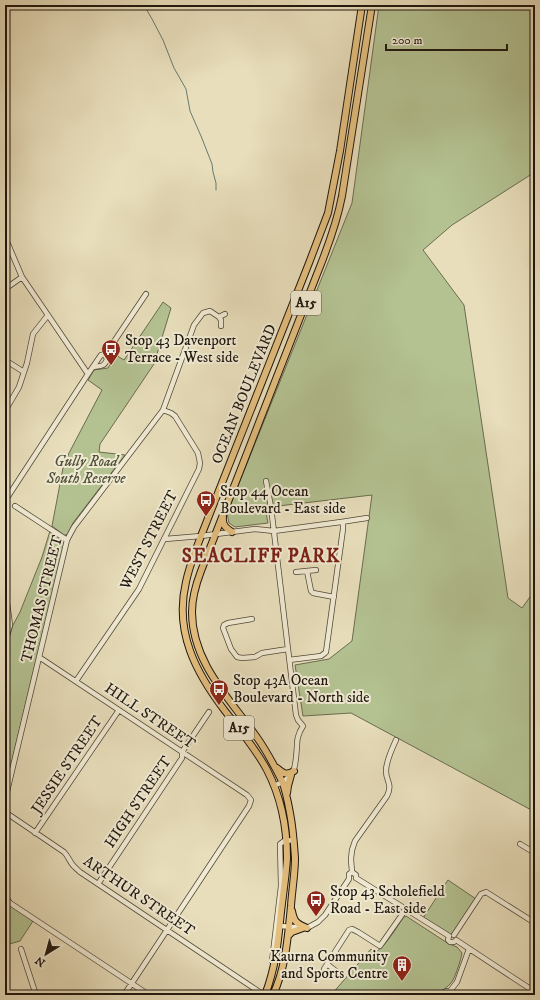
<svg xmlns="http://www.w3.org/2000/svg" width="540" height="1000" font-family="'IM FELL DW Pica',serif">
  <rect width="100%" height="100%" fill="#e8debb"/>
  <filter id="stains"><feTurbulence type="fractalNoise" baseFrequency=".005" numOctaves="4"/><feColorMatrix values="0 0 0 0 .2 0 0 0 0 .09 0 0 0 0 .02 0 0 0 .5 -.17"/></filter>
  <radialGradient id="worn" r=".72"><stop offset=".6" stop-color="#630" stop-opacity="0"/><stop offset="1" stop-color="#630" stop-opacity=".3"/></radialGradient>
  <path fill="#b4c292" stroke="#696c50" d="M379 5H535V172L452 225 423 250 464 305 508 598 522 608 535 590V812L351 713 303 716 295 665 329 659 352 641 372 495 278 506 265 507 268 523 235 527 229 523 227 513 352 203Z
    M163 302 171 308 154 364 100 444 99 452 125 455 73 523 68 534 66 535H64L52 526 63 468 69 453 102 390 88 380 94 370 108 368 111 363 110 357 108 354 109 351 124 360Z
    M50 531 65 541 5 790V651L13 625 20 612 42 557Z
    M448 880 476 899 453 934 449 935 423 918Z
    M5 900 33 921 20 941 6 945 7 961 5 972Z
    M406 916 449 944 457 947 462 953C461 960 456 974 453 980 450 986 442 989 441 995H331L371 949 375 953C387 944 395 930 403 918Z"/>
  <g fill="none" stroke-linecap="round" stroke-linejoin="round">
    <path stroke="#677a70" stroke-width="1" d="M144 5 152 19 163 40 174 68 186 89 190 111 201 136 212 164 213 172 216 183V190"/>
    <g stroke="#504839" stroke-width="6">
      <path id="minor" d="M5 237 22 277 88 374
        M5 289 22 277
        M219 317 221 320V326
        M219 317 225 314
        M5 360 24 372
        M93 367C100 366 105 367 107 359L105 355 146 294
        M5 411 19 387 27 363 33 334 48 315
        M266 481 271 507 288 649 296 715 298 720 303 726C301 729 299 733 298 737 297 740 297 743 297 746 295 769 297 776 274 786
        M5 501 88 374 101 355H105
        M15 506 67 540
        M341 522 367 518
        M165 539 201 536 255 529 274 531 341 522 343 524V529L326 652 325 653 321 656 289 660
        M307 571 311 591 313 593 334 597
        M296 572 316 570
        M5 588 10 625 5 641
        M252 619 228 623 224 625 223 628 231 649 237 657 242 658 255 657 262 653 288 649
        M39 657 247 795 251 800 249 806 124 995
        M76 681 139 589 199 469 200 463 198 453 175 416 171 413 163 410
        M5 800 67 540 74 527 163 410 194 325 203 313 210 311 219 317
        M5 812 64 852C68 856 69 860 72 864 74 867 77 869 80 872L258 991 265 995
        M35 833 119 710
        M520 844 535 853
        M356 878V875L352 872 351 859 352 850 355 841 387 796C393 783 386 782 386 771 386 761 392 749 396 740
        M356 878 449 936
        M98 884 182 758V752L209 712
        M5 896 10 903 149 995
        M280 926 307 928 318 922 325 915 349 879V874L352 872
        M454 935 481 894 486 892 535 923
        M449 936 448 940 450 942H454L456 940
        M456 940 535 992
        M21 949 36 995
        M272 961 281 886 280 844 284 841 294 840
        M327 964 336 971
        M324 969 349 930 352 929 358 932 380 946 406 909
        M450 991 457 982 469 949
        M443 995V993L446 991H450"/>
    </g>
    <g stroke="#1e160e" stroke-width="8">
      <path id="major" d="M223 517C222 525 226 528 232 532
        M277 768C283 773 286 776 294 771
        M287 793 288 786 291 775
        M292 911C294 922 297 924 307 928
        M288 936 292 932 303 928
        M265 995C276 966 278 942 281 912 283 894 286 876 287 858 287 828 281 797 267 770 256 749 240 730 225 711 196 673 174 632 186 582 189 567 195 552 201 536L309 263 328 213 340 151 362 5
        M273 995C286 967 288 936 291 906 292 890 295 874 295 858 294 843 293 828 290 813 288 802 286 791 282 781 274 765 266 750 256 736 229 698 192 662 192 612 192 598 196 584 201 571L319 269C329 244 337 222 342 196L372 5"/>
    </g>
    <use href="#minor" stroke="#f0ead3" stroke-width="4.5"/>
    <use href="#major" stroke="#e4bf7e" stroke-width="6"/>
  </g>
  <defs>
    <g id="bus-pin" transform="scale(1)"><path d="M0 17L-7.5 6A9.5 9.5 0 1 1 7.5 6Z" fill="#8f2418" stroke="#f0ead3"/><path d="M-5-6H5V4H4V6H2V4H-2V6H-4V4H-5ZM-3.5-4V0h7V-4ZM-3.5 1.2v1.5H-2V1.2ZM2 1.2v1.5H3.5V1.2Z" fill="#fff"/></g>
    <g id="building-pin" transform="scale(1)"><path d="M0 17L-7.5 6A9.5 9.5 0 1 1 7.5 6Z" fill="#8f2418" stroke="#f0ead3"/><path d="M-4-6H4V6H1V3H-1V6H-4ZM-2.5-4.3h1.7v1.8h-1.7ZM.8-4.3h1.7v1.8H.8ZM-2.5-1h1.7V.8h-1.7ZM.8-1h1.7V.8H.8Z" fill="#fff"/></g>
  </defs>
  <g fill-rule="evenodd">
    <use href="#bus-pin" x="111" y="349"/>
    <use href="#bus-pin" x="206" y="500"/>
    <use href="#bus-pin" x="219" y="689"/>
    <use href="#bus-pin" x="316" y="900"/>
    <use href="#building-pin" x="402" y="965"/>
  </g>
  <g text-anchor="middle" dominant-baseline="central" stroke-width="4" stroke-linejoin="round" paint-order="stroke">
    <g fill="#f0ead3" stroke="#5d5649" stroke-width="1">
      <rect x="291" y="291" width="30" height="24" rx="3"/>
      <rect x="224" y="716" width="30" height="24" rx="3"/>
    </g>
    <g font-size="14" font-weight="bold" fill="#1e160e">
      <text x="306" y="303">A15</text>
      <text x="239" y="728">A15</text>
    </g>
    <g font-size="15" fill="#1e160e" stroke="#f0ead3" text-anchor="start">
      <text x="125" y="340">Stop 43 Davenport<tspan x="125" dy="17">Terrace - West side</tspan></text>
      <text x="220" y="491">Stop 44 Ocean<tspan x="220" dy="17">Boulevard - East side</tspan></text>
      <text x="233" y="680">Stop 43A Ocean<tspan x="233" dy="17">Boulevard - North side</tspan></text>
      <text x="330" y="891">Stop 43 Scholefield<tspan x="330" dy="17">Road - East side</tspan></text>
      <text x="388" y="956" text-anchor="end">Kaurna Community<tspan x="388" dy="17">and Sports Centre</tspan></text>
    </g>
    <g font-size="15" fill="#1e160e" stroke="#f0ead3">
      <text transform="translate(244 394) rotate(-68)">OCEAN BOULEVARD</text>
      <text transform="translate(149 540) rotate(-63)">WEST STREET</text>
      <text transform="translate(42 599) rotate(-76)">THOMAS STREET</text>
      <text transform="translate(150 716) rotate(34)">HILL STREET</text>
      <text transform="translate(67 765) rotate(-56)">JESSIE STREET</text>
      <text transform="translate(138 802) rotate(-56)">HIGH STREET</text>
      <text transform="translate(139 896) rotate(34)">ARTHUR STREET</text>
    </g>
    <g font-size="15" font-style="italic" fill="#52523c" stroke="#f0ead3">
      <text x="86" y="461">Gully Road<tspan x="86" dy="17">South Reserve</tspan></text>
    </g>
    <g font-size="19" font-weight="bold" letter-spacing="1" fill="#7a1f14" stroke="#f0ead3">
      <text x="261" y="556">SEACLIFF PARK</text>
    </g>
  </g>
  <rect width="540" height="1000" fill="none" stroke="#e8debb" stroke-width="20"/>
  <rect x="6" y="6" width="528" height="988" fill="none" stroke="#1e160e" stroke-width="2"/>
  <rect x="10" y="10" width="520" height="980" fill="none" stroke="#1e160e"/>
  <g transform="translate(46 954) rotate(217)" stroke="#f0ead3" stroke-width="3" paint-order="stroke">
  <path d="M0-3L7 15L0 10L-7 15Z" fill="#1e160e"/>
  <text y="-6" font-size="11" font-weight="bold" text-anchor="middle" fill="#1e160e">N</text>
  </g>
  <path d="M386 44v6h121v-6" fill="none" stroke="#1e160e" stroke-width="2"/>
  <text x="392" y="44" font-size="12" fill="#1e160e" stroke="#f0ead3" stroke-width="3" paint-order="stroke">200 m</text>
  <rect width="100%" height="100%" filter="url(#stains)"/>
  <rect width="100%" height="100%" fill="url(#worn)"/>
</svg>
